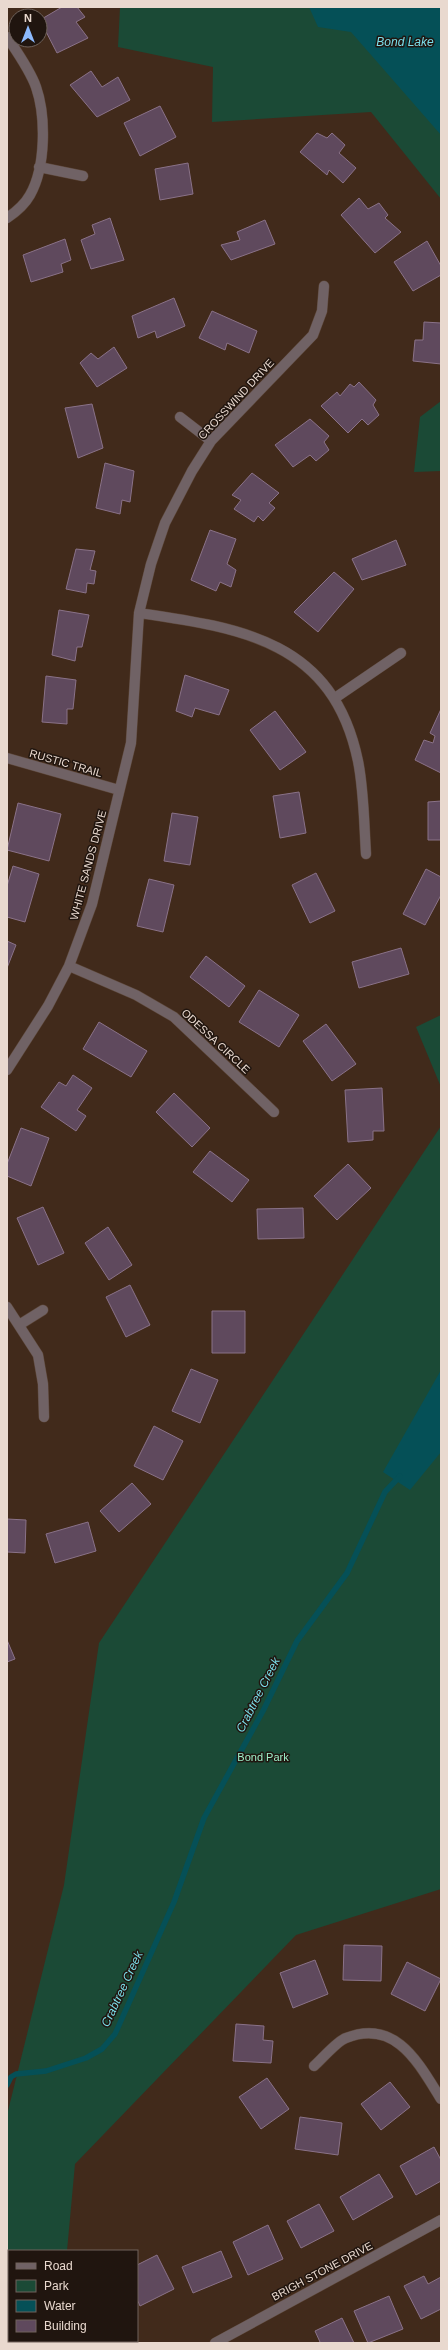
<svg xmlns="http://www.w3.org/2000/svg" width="448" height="2350" font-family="Arial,sans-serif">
  <rect width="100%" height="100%" fill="#412a1b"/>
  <path fill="#1b4a36" d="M120 7H441V199L371 112 212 122 213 67 118 47Z
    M441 401V471L414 472 420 417Z
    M441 1015V1087L416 1027Z
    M441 1126V1889L296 1935 75 2164 67 2251H9V2341H59L58 2343H7V2115L64 1885 99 1643Z"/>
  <path fill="#055057" d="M309 7H441V135L351 32 318 27Z
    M441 1370V1452L410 1490 383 1472Z"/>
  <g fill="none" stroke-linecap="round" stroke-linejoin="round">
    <path stroke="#055057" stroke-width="5.5" d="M7 2085 11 2077 16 2074 46 2071 86 2058 102 2049 115 2034 174 1902 204 1818 263 1711 297 1641 347 1573 385 1492 400 1476"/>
  </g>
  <path fill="#5f495d" stroke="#8a7288" d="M62 7H77L85 17 76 22 88 38 57 53 40 20Z
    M91 71 102 87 118 77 130 100 97 117 70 85Z
    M160 106 176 137 140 156 124 123Z
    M317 133 327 138 332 133 345 145 339 153 356 168 343 183 329 170 327 175 300 152Z
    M188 163 193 194 160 200 155 169Z
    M359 198 368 209 379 203 388 215 385 218 401 232 375 253 341 215Z
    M110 218 124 260 91 269 81 240 95 234 92 225Z
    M265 220 275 244 231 260 221 245 240 240 237 232Z
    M65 239 71 260 61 264 63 272 31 282 23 255Z
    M427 241 441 266V275L413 291 394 262Z
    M174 298 185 326 157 338 155 331 138 338 132 316Z
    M212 311 257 331 249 353 227 343 225 350 199 338Z
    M424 322 441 323V364L413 361 415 340H423Z
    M114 347 127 368 97 387 80 363 91 353 98 359Z
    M359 382 376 400 373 405 379 415 368 425 362 419 348 433 321 406 337 392 340 396 350 384 354 387Z
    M92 404 103 448 78 458 65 408Z
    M310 419 329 436 324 442 329 450 316 461 310 455 293 467 275 445Z
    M105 463 134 471 130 502 122 500 120 514 96 508Z
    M252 473 279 493 269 503 275 508 263 521 258 516 254 522 234 509 241 500 232 495Z
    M210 530 236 539 227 564 236 570 231 587 220 582 216 591 191 580Z
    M396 540 406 565 362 580 352 559Z
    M76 549 95 551 90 570 96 571 94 584 87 583 86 593 66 589Z
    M334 572 354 589 318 632 294 612Z
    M59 610 89 615 82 647H77L75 661 52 655Z
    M185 675 229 690 219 715 195 708 192 717 176 711Z
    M46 676 76 680 73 709H67V724L42 722Z
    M441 709V773L415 760 424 740 433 743 435 736 430 733Z
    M275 711 306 752 280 770 250 730Z
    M299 792 306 833 280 838 273 796Z
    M441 801V840H428V802Z
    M18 803 61 814 49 861 7 850Z
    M172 813 198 817 190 865 164 861Z
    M13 866 39 874 25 922 7 917V886Z
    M426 869 441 877V895L425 925 403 914Z
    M316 873 335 911 310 923 292 885Z
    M149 879 174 885 163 932 137 926Z
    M7 941 16 945 7 968Z
    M401 948 409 974 359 988 352 962Z
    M206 956 245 986 229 1007 190 977Z
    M259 990 299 1015 279 1047 239 1022Z
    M99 1022 147 1051 131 1077 83 1049Z
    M326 1024 356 1064 332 1081 303 1041Z
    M73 1075 92 1088 77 1110 86 1116 76 1131 41 1107 59 1082 66 1086Z
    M382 1088 384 1131H373V1140L348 1142 345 1090Z
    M174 1093 210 1128 192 1147 156 1112Z
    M21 1128 49 1138 31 1186 7 1176V1164Z
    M210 1151 249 1180 232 1202 193 1172Z
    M348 1164 371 1188 337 1220 314 1196Z
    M43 1207 64 1253 38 1265 17 1218Z
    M303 1208 304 1238 258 1239 257 1209Z
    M108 1227 132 1265 109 1280 85 1243Z
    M130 1285 150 1325 126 1337 106 1297Z
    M212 1311H245V1353H212Z
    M191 1369 218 1380 200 1423 172 1411Z
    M154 1426 183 1441 163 1480 134 1466Z
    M132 1483 151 1504 119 1532 100 1511Z
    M7 1519 26 1520 25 1553 7 1552Z
    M88 1522 96 1551 55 1563 46 1534Z
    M7 1640 15 1659 7 1662Z
    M344 1945 382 1946 381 1981 343 1980Z
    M315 1960 328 1994 293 2008 280 1973Z
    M407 1962 441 1979 425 2011 391 1994Z
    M236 2024 264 2026 263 2040 273 2041 271 2063 233 2061Z
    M267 2078 289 2109 261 2129 239 2097Z
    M390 2082 410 2107 381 2130 361 2104Z
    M300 2117 342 2123 338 2155 295 2149Z
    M434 2147 441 2160V2181L416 2195 400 2166Z
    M379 2174 393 2197 353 2220 340 2197Z
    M319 2204 334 2231 301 2248 287 2221Z
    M268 2225 283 2259 248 2275 233 2242Z
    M221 2251 232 2277 193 2293 182 2267Z
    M157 2255 174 2289 140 2306 137 2299V2265Z
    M424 2276 428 2284 441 2277V2309L421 2319 404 2286Z
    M389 2296 403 2329 368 2343 354 2311Z
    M342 2318 354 2343H317L320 2342 315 2331Z
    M80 2341H114V2343H79Z"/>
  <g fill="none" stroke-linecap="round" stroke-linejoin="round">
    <g stroke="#5c4638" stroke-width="11">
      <path id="minor" d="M7 37C17 52 30 70 36 87 46 116 46 167 30 195 25 204 16 212 7 218
        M39 167 83 176
        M180 417 211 441
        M139 613C242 628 333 641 358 761 364 791 364 823 366 854
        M335 698 401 653
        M7 758 119 790
        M69 966 136 995 174 1017 274 1112
        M7 1070 48 1006 69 966 92 904 131 743 139 613 151 564 165 523 192 471 211 441 313 335 322 311 324 286
        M7 1307 38 1355 43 1384 44 1417
        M19 1325 43 1310
        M314 2066C322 2059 337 2041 346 2038 396 2018 419 2064 441 2099
        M215 2343 441 2220"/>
    </g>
    <use href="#minor" stroke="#706265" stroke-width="10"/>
  </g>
  <g text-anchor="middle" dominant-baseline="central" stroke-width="3" stroke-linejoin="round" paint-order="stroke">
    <g font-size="11" fill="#e9d9cf" stroke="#20150f">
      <text transform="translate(236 399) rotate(-47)">CROSSWIND DRIVE</text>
      <text transform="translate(66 763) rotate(16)">RUSTIC TRAIL</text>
      <text transform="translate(88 865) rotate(-75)">WHITE SANDS DRIVE</text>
      <text transform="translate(216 1041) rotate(43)">ODESSA CIRCLE</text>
      <text transform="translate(322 2271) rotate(-28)">BRIGH STONE DRIVE</text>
    </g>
    <g font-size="11" fill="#9eefc9" stroke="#20150f">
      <text x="263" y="1757">Bond Park</text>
    </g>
    <g font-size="12" font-style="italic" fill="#7bdfeb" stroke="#20150f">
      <text x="405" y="42">Bond Lake</text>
      <text transform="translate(258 1695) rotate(-63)">Crabtree Creek</text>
      <text transform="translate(122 1989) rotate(-65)">Crabtree Creek</text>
    </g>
  </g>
  <rect width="448" height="2350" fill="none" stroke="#e9d9cf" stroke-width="16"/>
  <rect x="8" y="2250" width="130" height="92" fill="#20150f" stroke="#70635c"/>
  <rect x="16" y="2263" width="20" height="6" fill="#706265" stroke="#70635c"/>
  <text x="44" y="2270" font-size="12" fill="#e9d9cf">Road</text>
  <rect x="16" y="2280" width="20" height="12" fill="#1b4a36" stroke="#70635c"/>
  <text x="44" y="2290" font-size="12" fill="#e9d9cf">Park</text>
  <rect x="16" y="2300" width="20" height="12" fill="#055057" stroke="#70635c"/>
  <text x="44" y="2310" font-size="12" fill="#e9d9cf">Water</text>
  <rect x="16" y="2320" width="20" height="12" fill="#5f495d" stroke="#70635c"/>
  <text x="44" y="2330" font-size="12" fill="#e9d9cf">Building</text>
  <g transform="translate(28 28)"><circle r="19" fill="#20150f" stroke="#70635c"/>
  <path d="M0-3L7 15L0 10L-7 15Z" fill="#8cb9fc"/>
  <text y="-6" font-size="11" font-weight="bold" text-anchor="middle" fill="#e9d9cf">N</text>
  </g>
</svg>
